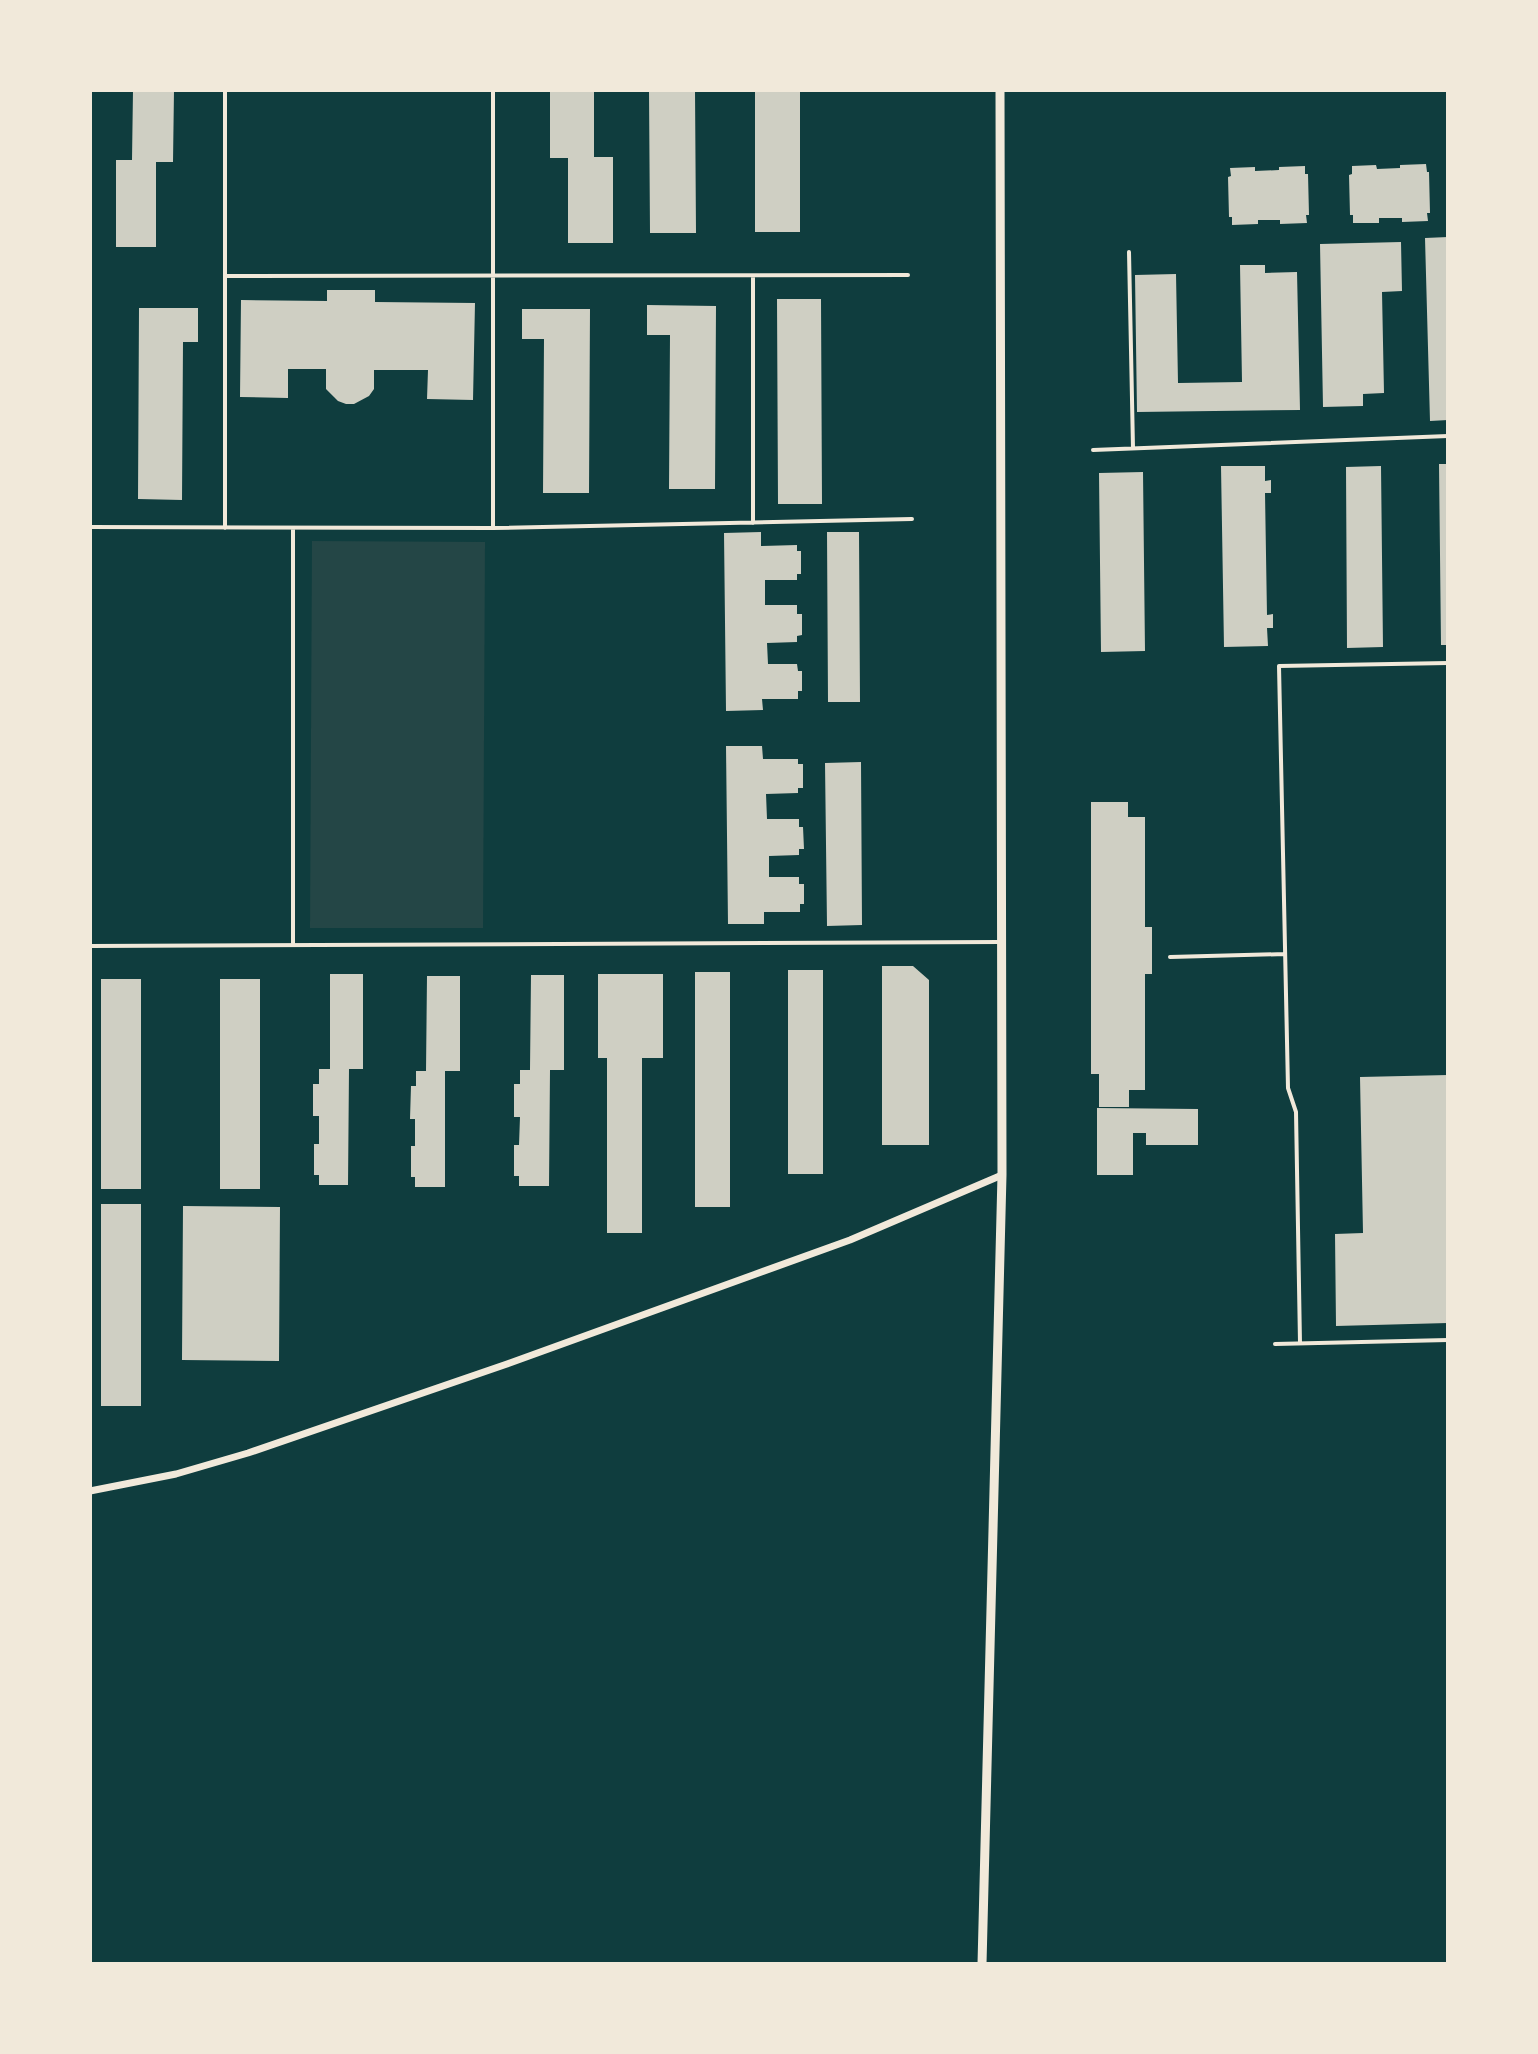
<svg xmlns="http://www.w3.org/2000/svg" width="1538" height="2054" font-family="Signika,sans-serif">
  <rect width="100%" height="100%" fill="#0f3d3e"/>
  <path fill="#244646" d="M312 541 485 542 483 928H310Z"/>
  <path fill="#cfcfc3" d="M133 90H174L173 162H156V247H116V160H132Z
    M550 90H594V157H613V243H568V158H550Z
    M649 90H695L696 233H650Z
    M755 90H800V232H755Z
    M1426 164 1427 172H1429L1430 213H1427L1428 221 1402 222V218H1379V223H1353V215H1350L1349 175 1352 174V166L1376 165 1377 169 1400 168V165Z
    M1305 166V174H1308L1309 215H1306L1307 223 1280 224V220H1258V224L1232 225V217H1229L1228 177 1231 176 1230 168 1255 167V171L1279 170V167Z
    M1448 237V420L1430 421 1425 238Z
    M1401 242 1402 291 1382 292 1384 393 1363 394V406L1323 407 1320 244Z
    M1240 265H1265V273L1297 272 1300 410 1137 412 1135 275 1176 274 1178 383 1242 382Z
    M327 290H375V302L475 303 473 400 427 399 428 370H374V389L369 396 354 404H346L338 401 326 389V369H288V398L240 397 241 300 327 301Z
    M777 299H821L822 504H778Z
    M647 305 716 306 715 489H669L670 335H647Z
    M139 308H198V342H183L182 500 138 499Z
    M522 309H590L589 493H543L544 339H522Z
    M1439 464H1448V645H1441Z
    M1221 466H1265V481L1271 480V493H1265L1267 615 1273 614V628H1267L1268 646 1224 647Z
    M1381 466 1383 647 1347 648 1346 467Z
    M1143 472 1145 651 1101 652 1099 473Z
    M761 532V546L797 545V551H801V574H797V580H765V605H797V614H802V635L797 636V642L767 643 768 664H797L798 671H802V691H798V699H762L763 710 726 711 724 533Z
    M827 532H859L860 702H828Z
    M726 746H762L763 759H798V764H803V788H798V793L766 794 767 819H799V827H803L804 849H799V855L769 856V877H799V884H804V904H800V912H764V924H728Z
    M861 762 862 925 827 926 825 763Z
    M1091 802H1128V817H1145V927H1152V974H1145V1090H1129V1107H1099V1074H1091Z
    M882 966H913L929 980V1145H882Z
    M788 970H823V1174H788Z
    M695 972H730V1207H695Z
    M330 974H363V1069H349L348 1185H319V1175H314V1144H319V1116H313V1084H319V1069H330Z
    M598 974H663V1058H642V1233H607V1058H598Z
    M531 975H564V1070H550L549 1186H519V1176H514V1145H519L520 1117H514V1084H520V1070H530Z
    M427 976H460V1071H445V1187H415V1177H411V1146H415V1119H410L411 1086H416V1071H426Z
    M101 979H141V1189H101Z
    M220 979H260V1189H220Z
    M1448 1075V1323L1336 1326 1335 1234 1363 1233 1360 1077Z
    M1097 1108 1198 1109V1145H1146V1133H1133V1175H1097Z
    M101 1204H141V1406H101Z
    M183 1206 280 1207 279 1361 182 1360Z"/>
  <g fill="none" stroke-linecap="round" stroke-linejoin="round">
    <path stroke="#f1e9da" stroke-width="4" d="M225 90V528
      M493 90V528
      M1129 252 1133 448
      M225 276 908 275
      M753 276V523
      M1093 450 1448 436
      M90 527 493 528 912 519
      M293 945V528
      M90 946 1000 942
      M1170 957 1285 954
      M1300 1343 1296 1112 1288 1088 1279 666 1448 663
      M1275 1344 1448 1340"/>
    <path stroke="#f1e9da" stroke-width="7" d="M90 1491 176 1474 248 1453 507 1364 850 1240 1002 1175"/>
    <path stroke="#f1e9da" stroke-width="9" d="M982 1964 1002 1175 1000 90"/>
  </g>
  <rect width="1538" height="2054" fill="none" stroke="#f1e9da" stroke-width="184"/>
</svg>
